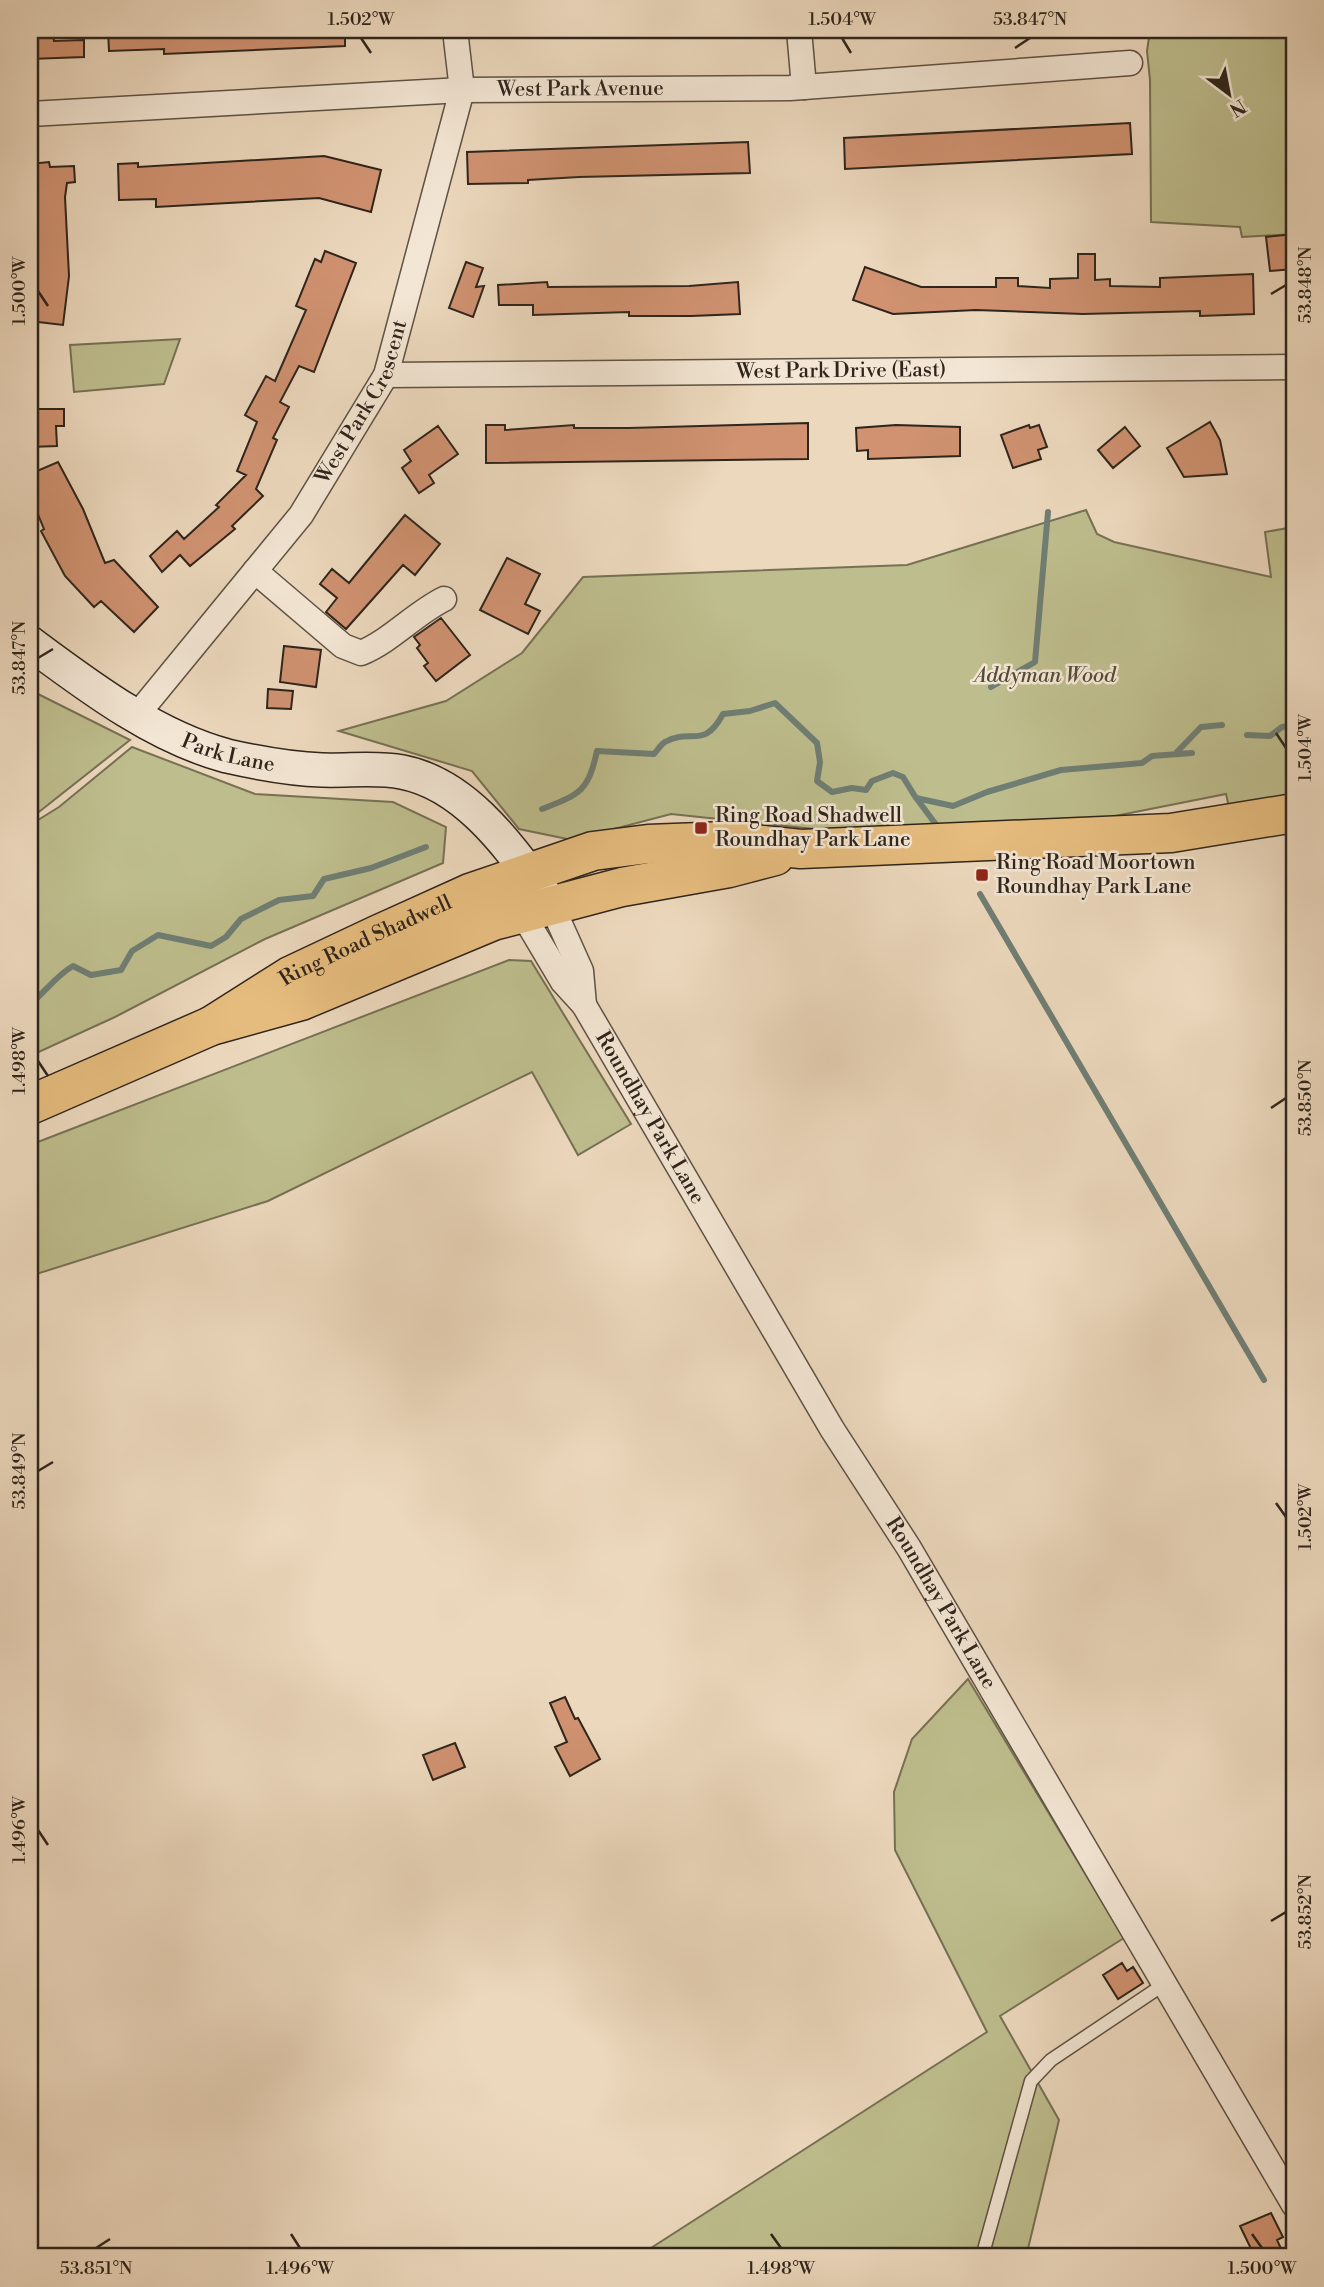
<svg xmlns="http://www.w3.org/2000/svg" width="1324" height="2287" font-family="'Libre Bodoni',serif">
  <rect width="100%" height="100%" fill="#ecd8bd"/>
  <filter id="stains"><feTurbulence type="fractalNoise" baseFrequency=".00286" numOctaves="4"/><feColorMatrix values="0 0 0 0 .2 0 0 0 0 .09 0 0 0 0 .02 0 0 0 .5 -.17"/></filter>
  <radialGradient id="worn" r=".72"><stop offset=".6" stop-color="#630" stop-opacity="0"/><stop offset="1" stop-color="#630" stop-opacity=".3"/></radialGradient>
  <path fill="#bebd8d" stroke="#767154" stroke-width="2" d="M1150 30H1294V234L1242 237 1240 227 1151 222 1150 80 1147 51Z
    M180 339 164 384 74 392 70 345Z
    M1086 510 1097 534 1114 542 1271 577 1265 532 1294 527V798L1230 812 1226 794 1105 818 882 836 671 814 572 840 519 829 472 771 339 731 446 701 522 653 583 577 907 565Z
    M30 690 130 740 30 819Z
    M132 747 255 794 393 802 446 827 443 863 265 939 115 1017 30 1056V825L59 807Z
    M509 960 531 961 631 1124 578 1155 532 1072 268 1201 30 1276V1145Z
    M968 1679 1124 1938 1000 2016 1059 2120 1026 2257H637L987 2032 895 1850 894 1792 912 1739Z"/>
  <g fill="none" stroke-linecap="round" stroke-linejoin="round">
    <path stroke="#6f7e74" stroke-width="6" d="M991 687 1035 662 1048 512
      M1247 735 1270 736 1282 727 1294 725
      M1176 753 1201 727 1222 725
      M917 799 940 830
      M542 809C580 794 588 792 597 751L654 754C657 751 661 744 665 742 691 727 703 751 723 714L750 711 775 703 817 743 820 762 817 781 832 792 852 788 866 790 872 781 893 773 903 777 916 798 953 806 987 792 1061 770 1142 763 1152 756 1192 753
      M980 894 1264 1380
      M30 1004C45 992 57 975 73 966L91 975 121 970 132 951 158 935 211 946 226 937 241 919 279 900 313 896 324 879 371 868 426 847"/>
  </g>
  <path fill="#d09271" stroke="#2f251c" stroke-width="2" d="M108 30H345V46L164 54V49L109 51Z
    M53 31 54 41 84 40V57L30 59V32Z
    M1130 123 1132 154 845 169 844 138Z
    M748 142 750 173 579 177 528 180V183L468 184 467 152Z
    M324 156 381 170 371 212 319 198 156 207V199L119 200 118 164 138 163V167Z
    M49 162 50 167 74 166 75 182 67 183 65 197 69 276 63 325 30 321V277L38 278 30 164Z
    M1294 234V269L1270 271 1266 237Z
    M325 251 356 263 314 372 299 366 280 402 289 407 273 438 277 440 256 489 263 496 232 526 235 529 190 566 180 555 162 572 150 556 177 531 184 539 219 507 216 505 246 475 237 471 257 422 245 415 266 376 275 381 306 310 296 306 315 259 321 262Z
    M1078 254H1095V280L1110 279V286L1160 287V278L1253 274 1254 314 1200 316V311L1083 314 976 310 893 314 853 300 865 267 921 287H996V278H1018V286L1050 288V279L1078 278Z
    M466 262 483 268 476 287 484 286 473 317 449 308Z
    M547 282 548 287 689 286 738 282 740 314 691 316H629V312L533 315V305H499L498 285Z
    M30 409H64V426H56L57 446 30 447Z
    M1210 422 1220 440 1227 474 1184 477 1167 448Z
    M808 423V459L486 463V425H505V430L574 425V428H629Z
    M896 425 960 427V456L868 459V450L857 451 856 428Z
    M1029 425 1030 428 1039 425 1047 447 1038 450 1041 459 1013 468 1001 435Z
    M438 426 458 454 429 475 434 483 419 493 402 468 411 461 404 450Z
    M1125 427 1140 446 1113 468 1098 450Z
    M58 462 83 509 105 563 114 560 158 607 134 632 101 601 94 607 65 576 41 531 44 529 30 495V474Z
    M405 515 440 544 415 575 403 565 346 629 326 612 337 598 320 584 332 569 349 583Z
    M507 558 540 574 525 604 540 611 528 634 480 610Z
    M441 618 470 655 436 681 424 666 428 663 417 648 420 645 414 637Z
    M284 646 321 650 316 687 280 682Z
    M268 689 293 691 291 709 267 708Z
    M565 1697 575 1719 578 1718 600 1759 570 1776 555 1747 567 1742 550 1703Z
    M455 1743 465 1767 433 1780 423 1755Z
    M1122 1963 1127 1971 1133 1967 1143 1983 1118 1999 1103 1975Z
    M1271 2213 1283 2237 1277 2240 1285 2257H1255L1240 2226Z"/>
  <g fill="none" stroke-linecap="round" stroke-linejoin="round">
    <g stroke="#5e5244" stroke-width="15">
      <path id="lane" d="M982 2257 1031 2081 1051 2060 1163 1985"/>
    </g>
    <g stroke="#5e5244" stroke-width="27">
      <g id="street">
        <path d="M799 30 804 87"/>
        <path id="s1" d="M30 114 462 90 790 88 1130 63"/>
        <path id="s2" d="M386 375 1294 367"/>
        <path d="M255 571 343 646 361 653C392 640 414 614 444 599"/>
        <path id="s3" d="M137 715 301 515 386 375 462 90 455 30"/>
        <path d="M551 904 581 971 584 1005"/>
        <path id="s4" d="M522 913 563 982 584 1005 832 1429 909 1548 1294 2205"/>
      </g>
    </g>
    <g stroke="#2f251c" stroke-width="36">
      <g id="secondary">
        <path id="s5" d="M30 643C88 686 155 737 227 756 258 763 291 769 322 770 348 771 377 767 402 772 465 784 508 845 544 894"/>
      </g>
    </g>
    <g stroke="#2f251c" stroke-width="41">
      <g id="highway">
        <path id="s6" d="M211 1026 290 976 377 935 470 893 593 851 648 844 727 841 801 849 1171 833 1294 813"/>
        <path d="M30 1105 211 1026 301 1001 493 921 622 887 729 868 775 856"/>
      </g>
    </g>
    <use href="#lane" stroke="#f3e6d4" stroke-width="12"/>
    <use href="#street" stroke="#f3e6d4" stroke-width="24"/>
    <use href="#secondary" stroke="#f3e6d4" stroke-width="33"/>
    <use href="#highway" stroke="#e6bc7e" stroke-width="38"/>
  </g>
  <path fill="none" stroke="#2f251c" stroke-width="2.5" d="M361 38 371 53M842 38 851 53M1015 48 1030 38M38 291 48 306M1271 294 1286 285M38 658 53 649M1276 733 1286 748M38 1061 48 1076M1271 1108 1286 1098M38 1471 53 1462M1276 1503 1286 1517M38 1830 48 1845M1271 1921 1286 1912M291 2234 300 2248M771 2234 781 2248M1252 2234 1262 2248M96 2248 110 2239"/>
  <g fill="#8f2418" stroke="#f3e6d4" stroke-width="2.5">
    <rect x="694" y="821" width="14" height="14" rx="3.5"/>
    <rect x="975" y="868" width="14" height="14" rx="3.5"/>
  </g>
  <g text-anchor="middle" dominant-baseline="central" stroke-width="5" stroke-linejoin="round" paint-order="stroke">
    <g font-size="21" fill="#2f251c" stroke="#f3e6d4">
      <text stroke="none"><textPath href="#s1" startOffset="551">West Park Avenue</textPath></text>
      <text stroke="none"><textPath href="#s2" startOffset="455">West Park Drive (East)</textPath></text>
      <text stroke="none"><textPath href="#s3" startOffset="388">West Park Crescent</textPath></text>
      <text stroke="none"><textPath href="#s5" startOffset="229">Park Lane</textPath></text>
      <text stroke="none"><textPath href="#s6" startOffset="177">Ring Road Shadwell</textPath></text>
      <text stroke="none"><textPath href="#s4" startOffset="242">Roundhay Park Lane</textPath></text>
      <text stroke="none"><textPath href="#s4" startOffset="808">Roundhay Park Lane</textPath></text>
    </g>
    <g font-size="21" font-style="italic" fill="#534b38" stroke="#f3e6d4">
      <text x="1045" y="676">Addyman Wood</text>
    </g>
    <g font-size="21" fill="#2f251c" stroke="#f3e6d4" text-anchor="start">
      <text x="715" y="816">Ring Road Shadwell<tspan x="715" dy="24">Roundhay Park Lane</tspan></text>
      <text x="996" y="863">Ring Road Moortown<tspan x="996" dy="24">Roundhay Park Lane</tspan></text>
    </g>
  </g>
  <rect width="1324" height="2287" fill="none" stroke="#ecd8bd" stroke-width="77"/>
  <g transform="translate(1229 94) rotate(148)" stroke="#f3e6d4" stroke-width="5" paint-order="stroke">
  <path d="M0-5L12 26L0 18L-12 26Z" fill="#2f251c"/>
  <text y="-10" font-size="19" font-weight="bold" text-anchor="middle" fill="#2f251c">N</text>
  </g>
  <rect x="38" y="38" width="1248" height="2210" fill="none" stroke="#2f251c" stroke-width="2.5"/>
  <g font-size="18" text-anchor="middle" fill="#2f251c">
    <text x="361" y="25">1.502°W</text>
    <text x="842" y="25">1.504°W</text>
    <text x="1030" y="25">53.847°N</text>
    <text transform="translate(1305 285) rotate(-90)" y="6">53.848°N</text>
    <text transform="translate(19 291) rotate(-90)" y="6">1.500°W</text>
    <text transform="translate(19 658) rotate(-90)" y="6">53.847°N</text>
    <text transform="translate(1305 748) rotate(-90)" y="6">1.504°W</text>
    <text transform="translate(19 1061) rotate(-90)" y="6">1.498°W</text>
    <text transform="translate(1305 1098) rotate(-90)" y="6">53.850°N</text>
    <text transform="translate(19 1471) rotate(-90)" y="6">53.849°N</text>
    <text transform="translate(1305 1517) rotate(-90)" y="6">1.502°W</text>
    <text transform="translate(19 1830) rotate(-90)" y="6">1.496°W</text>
    <text transform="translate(1305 1912) rotate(-90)" y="6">53.852°N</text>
    <text x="96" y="2274">53.851°N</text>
    <text x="300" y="2274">1.496°W</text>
    <text x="781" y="2274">1.498°W</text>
    <text x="1262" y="2274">1.500°W</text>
  </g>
  <rect width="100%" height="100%" filter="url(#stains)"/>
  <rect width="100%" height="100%" fill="url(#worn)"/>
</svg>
